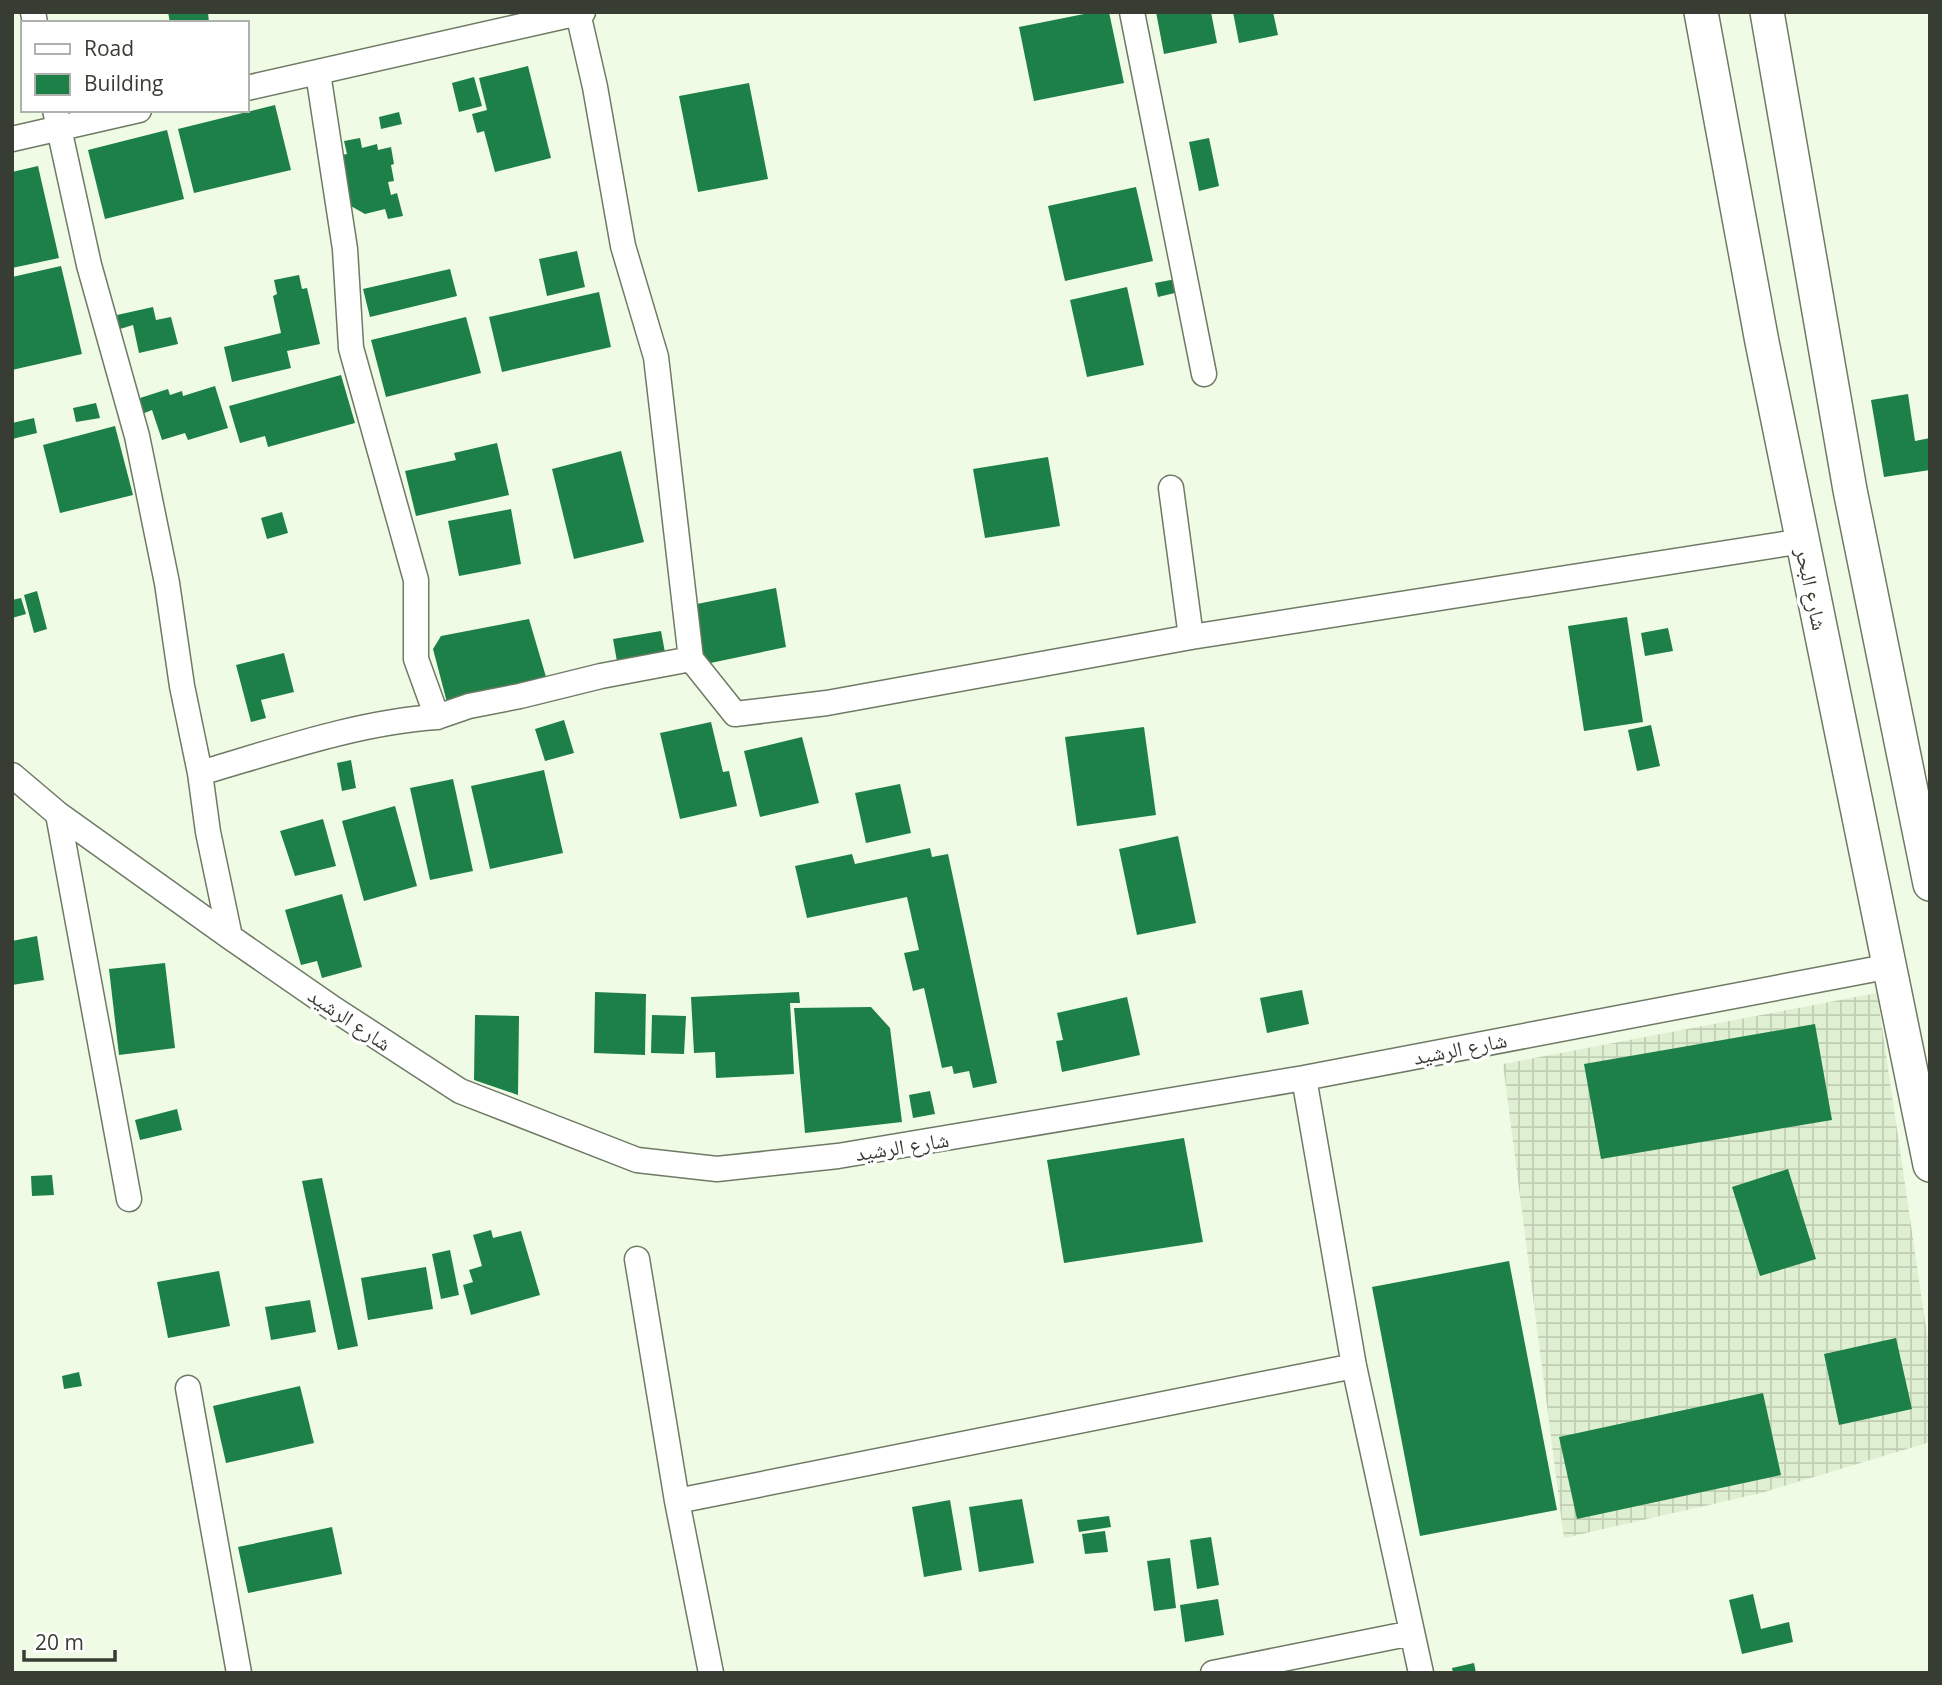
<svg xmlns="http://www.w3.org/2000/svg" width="1942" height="1685" font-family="'Open Sans','Noto Naskh Arabic',sans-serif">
  <defs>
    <pattern id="industrial-grid" width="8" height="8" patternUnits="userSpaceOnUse" patternTransform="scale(1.75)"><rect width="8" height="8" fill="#dfefd1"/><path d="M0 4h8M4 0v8" fill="none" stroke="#c0ceb4"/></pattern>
  </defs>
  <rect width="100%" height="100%" fill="#effbe4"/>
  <path fill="url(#industrial-grid)" d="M1877 993 1930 1355V1442L1761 1493 1564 1538 1503 1064Z"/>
  <path fill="#1d8048" d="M168 12H208L209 23H170Z
    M1094 12H1109L1124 83 1034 101 1019 27Z
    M1156 12H1211L1217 43 1164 54Z
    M1233 12H1273L1278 35 1239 43Z
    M528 66 551 158 495 172 484 131 477 133 472 114 487 110 479 78Z
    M474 77 482 106 459 112 452 83Z
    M749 83 768 179 698 192 679 96Z
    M275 105 291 170 194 193 178 129Z
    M399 112 402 124 381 129 379 117Z
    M167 130 184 199 105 219 88 150Z
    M360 138 362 148 377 144 378 150 391 147 394 164 391 165 394 181 388 182 391 195 397 193 403 216 388 219 385 209 365 214 349 205 337 156 347 154 344 141Z
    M1209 138 1219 186 1199 191 1189 142Z
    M38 166 59 258 12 268V172Z
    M1136 187 1153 261 1065 281 1048 206Z
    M577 251 585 287 547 296 539 259Z
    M61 266 82 354 12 370V277Z
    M450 269 457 296 370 317 363 289Z
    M299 275 302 289 307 288 320 344 287 351 291 368 232 382 224 347 281 333 273 296 277 294 274 280Z
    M1176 279 1179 292 1158 297 1155 283Z
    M1127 287 1144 365 1087 377 1070 300Z
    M599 292 611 347 502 372 489 317Z
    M153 307 156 320 171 317 178 344 139 353 133 325 120 329 117 315Z
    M466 317 481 373 386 397 371 340Z
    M341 375 355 423 268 447 265 436 240 443 229 406Z
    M215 386 228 428 188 440 185 433 162 440 152 410 142 414 137 399 168 389 170 395 182 391 183 396Z
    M1908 394 1915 441 1930 438V470L1884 477 1871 400Z
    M96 403 100 418 76 422 73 408Z
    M34 418 37 433 12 439V423Z
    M115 426 133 495 60 513 43 445Z
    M497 443 509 495 416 516 405 471 456 460 454 453Z
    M621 451 644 542 574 559 552 469Z
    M1048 457 1060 526 985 538 973 469Z
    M511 509 521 564 459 576 448 521Z
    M282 512 288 533 267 539 261 518Z
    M776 588 786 647 701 665 692 605Z
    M37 591 47 629 34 633 24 595Z
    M21 598 26 614 12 618V600Z
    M1627 617 1643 722 1584 731 1568 626Z
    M529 619 549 687 449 710 433 649 441 636Z
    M1668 628 1673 651 1645 656 1641 633Z
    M661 631 666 658 618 667 613 639Z
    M284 653 294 692 261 700 266 718 251 722 236 665Z
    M564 720 574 753 545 761 535 729Z
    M711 722 723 772 729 771 737 806 680 819 660 733Z
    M1651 725 1660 766 1637 771 1628 730Z
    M1144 727 1156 815 1077 826 1065 737Z
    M802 737 819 803 760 817 744 751Z
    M351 760 356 788 342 791 337 763Z
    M544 770 563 853 490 869 471 786Z
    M453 779 473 871 430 880 410 788Z
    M900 784 911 833 866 843 855 793Z
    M395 806 417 886 364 901 342 821Z
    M323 819 336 866 295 876 280 831Z
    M1178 836 1196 923 1137 935 1119 849Z
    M930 848 932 857 948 854 997 1083 973 1088 969 1071 954 1074 952 1066 942 1068 924 988 913 991 904 953 919 950 907 897 807 918 795 866 852 854 855 864Z
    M342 894 362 967 322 978 317 961 301 965 285 910Z
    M37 936 44 980 12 985V941Z
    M165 963 175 1048 119 1055 109 969Z
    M1302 990 1309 1024 1267 1033 1260 998Z
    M595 992 646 994 645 1055 594 1053Z
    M799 992 800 1003H790L794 1074 716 1078 715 1052 694 1053 691 997Z
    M1127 997 1140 1055 1062 1072 1056 1041 1063 1040 1057 1013Z
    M871 1007 890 1028 902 1122 805 1133 794 1008Z
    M475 1015 519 1016 518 1095 474 1080Z
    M652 1015 686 1016 684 1054 651 1053Z
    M1815 1024 1832 1120 1601 1159 1584 1064Z
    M930 1091 935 1114 913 1118 909 1095Z
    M177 1109 182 1130 140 1140 135 1120Z
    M1184 1138 1203 1242 1064 1263 1047 1160Z
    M1788 1169 1816 1259 1760 1276 1732 1187Z
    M52 1175 54 1195 32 1196 31 1176Z
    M322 1178 358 1346 338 1350 302 1181Z
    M491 1230 493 1238 521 1231 540 1295 471 1315 463 1285 473 1282 469 1270 482 1266 473 1235Z
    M450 1250 459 1295 441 1299 432 1254Z
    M1509 1261 1557 1510 1420 1536 1372 1287Z
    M426 1267 433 1309 368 1320 361 1278Z
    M219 1271 230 1326 168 1338 157 1282Z
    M310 1300 316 1332 271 1340 265 1307Z
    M1896 1338 1912 1409 1839 1425 1824 1354Z
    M79 1372 82 1386 64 1389 62 1376Z
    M300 1386 314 1443 226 1463 213 1406Z
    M1763 1393 1781 1475 1577 1519 1559 1437Z
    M1022 1499 1034 1563 979 1572 969 1507Z
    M950 1500 962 1570 924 1577 912 1507Z
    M1109 1516 1111 1527 1079 1532 1077 1520Z
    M332 1527 342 1574 248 1593 238 1547Z
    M1105 1531 1108 1552 1085 1554 1082 1534Z
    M1211 1537 1219 1585 1197 1589 1190 1540Z
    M1170 1558 1176 1608 1154 1611 1147 1561Z
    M1753 1594 1761 1629 1789 1622 1793 1642 1742 1654 1729 1600Z
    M1218 1599 1224 1635 1185 1642 1180 1605Z
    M1474 1663 1476 1673H1453L1452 1668Z"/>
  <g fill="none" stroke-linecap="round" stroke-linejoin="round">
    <g stroke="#6e7a65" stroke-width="27">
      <path id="minor" d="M33 12 35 23
        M1132 12 1204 374
        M578 13 595 87 623 246 656 357 691 659 735 714 827 703 1191 637 1803 541
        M247 88 583 12
        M55 110 89 265 137 436 167 583 182 686 200 773 208 832 230 937
        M12 139 139 110
        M1171 488 1191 637
        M437 717 469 706 520 696 601 676 691 659
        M200 773C276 751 358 722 437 717L416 659V580L351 348 345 249 318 73
        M12 775 58 814 230 937 334 1009 460 1091 637 1160 717 1169 838 1156 1304 1078 1891 966
        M58 814 129 1199
        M1304 1078 1354 1366 1421 1673
        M637 1259 677 1501 711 1673
        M188 1388 239 1673
        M677 1501 1354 1366
        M1213 1673 1412 1633"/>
    </g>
    <g stroke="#6e7a65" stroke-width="36">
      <path id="secondary" d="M1701 12 1762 342 1930 1165
        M1767 12 1850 490 1930 884"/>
    </g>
    <use href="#minor" stroke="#fff" stroke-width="24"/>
    <use href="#secondary" stroke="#fff" stroke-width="33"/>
  </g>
  <g text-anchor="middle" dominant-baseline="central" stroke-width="7" stroke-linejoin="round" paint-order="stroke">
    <g font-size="21" fill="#383d33" stroke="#fff">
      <text transform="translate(1812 589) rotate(78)">شارع البحر</text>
      <text transform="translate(350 1019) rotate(34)">شارع الرشيد</text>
      <text transform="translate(1460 1048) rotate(-11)">شارع الرشيد</text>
      <text transform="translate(902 1146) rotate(-9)">شارع الرشيد</text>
    </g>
  </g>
  <rect width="1942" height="1685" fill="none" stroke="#383d33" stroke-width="28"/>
  <rect x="21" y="21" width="228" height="91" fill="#ffffff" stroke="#afb1ad" stroke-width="2"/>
  <rect x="35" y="44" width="35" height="10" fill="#ffffff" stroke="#afb1ad" stroke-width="2"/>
  <text x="84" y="56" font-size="21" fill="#383d33">Road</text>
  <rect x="35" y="74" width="35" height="21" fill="#1d8048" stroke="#afb1ad" stroke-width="2"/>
  <text x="84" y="91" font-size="21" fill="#383d33">Building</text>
  <path d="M24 1650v10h91v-10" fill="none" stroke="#383d33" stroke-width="3.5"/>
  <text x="35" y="1650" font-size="21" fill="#383d33" stroke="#ffffff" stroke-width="5" paint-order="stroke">20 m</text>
</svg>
